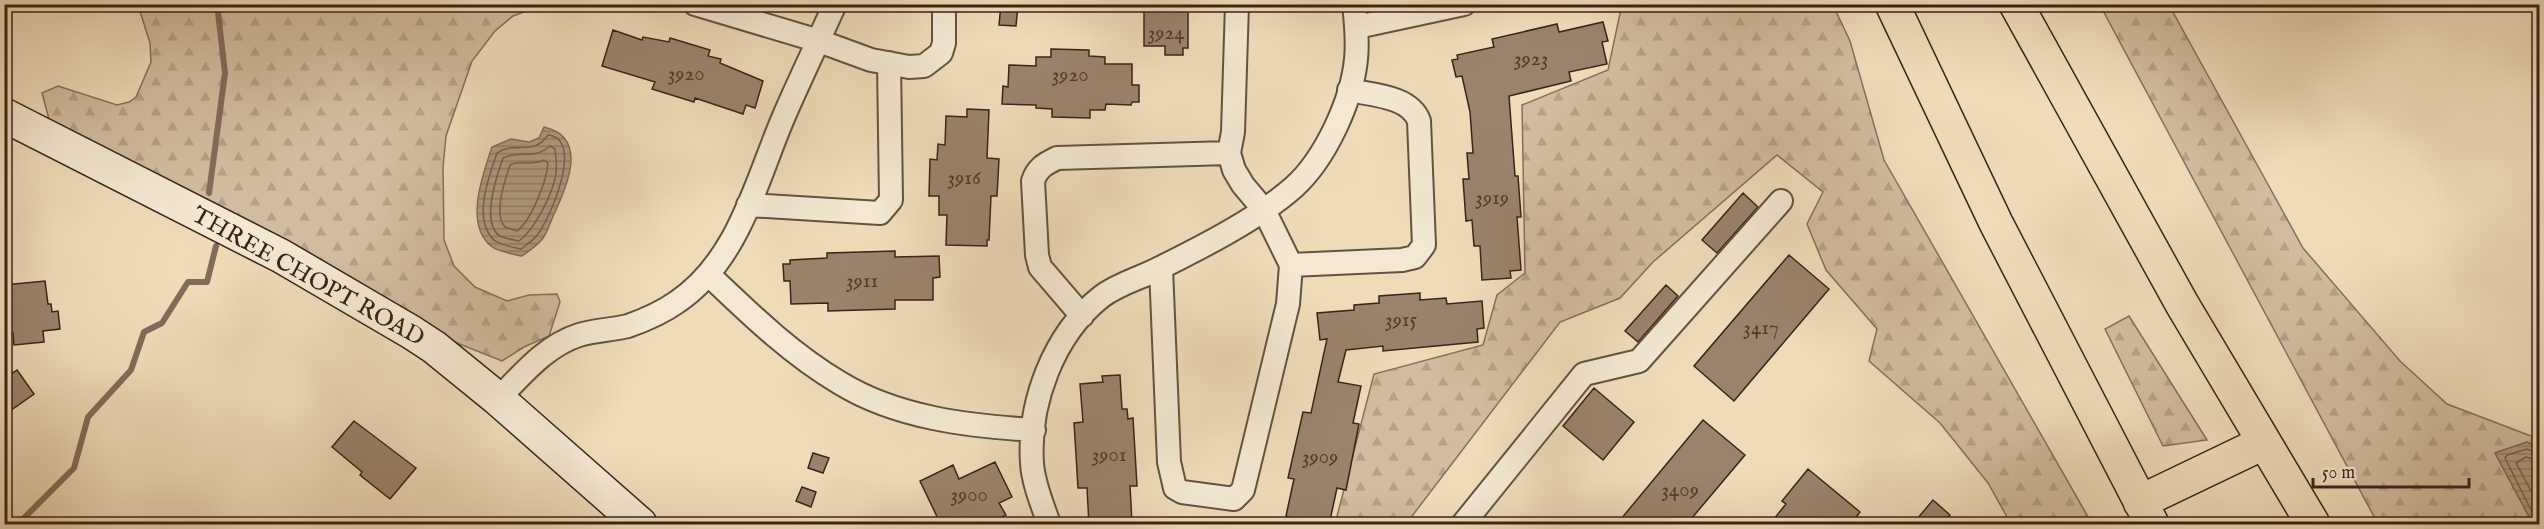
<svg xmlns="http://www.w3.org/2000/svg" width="2544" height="529" font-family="'IM FELL English',serif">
  <defs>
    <pattern id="forest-firs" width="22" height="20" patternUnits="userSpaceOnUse" patternTransform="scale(1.5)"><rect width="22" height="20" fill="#d0bc9e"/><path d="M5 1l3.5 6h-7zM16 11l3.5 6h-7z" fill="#b4a187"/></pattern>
    <pattern id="water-rules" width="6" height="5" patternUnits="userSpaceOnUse" patternTransform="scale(1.5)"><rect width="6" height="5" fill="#b19d82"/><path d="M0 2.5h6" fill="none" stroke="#918069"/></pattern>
  </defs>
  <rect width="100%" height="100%" fill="#eedcb9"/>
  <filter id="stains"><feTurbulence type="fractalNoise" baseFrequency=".00333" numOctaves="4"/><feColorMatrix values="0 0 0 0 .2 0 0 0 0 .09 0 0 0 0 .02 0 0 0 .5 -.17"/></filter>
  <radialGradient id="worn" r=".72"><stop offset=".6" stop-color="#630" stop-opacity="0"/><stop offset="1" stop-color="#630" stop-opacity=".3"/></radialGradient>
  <path fill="url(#forest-firs)" stroke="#866f5b" stroke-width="1.5" d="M1622 4 1833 5 1850 41 1884 160 2091 522 2090 524H2011L1988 483 1940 423 1869 361 1877 329 1826 270 1807 224 1823 192 1777 155 1653 262 1620 298 1560 322 1406 524H1335L1374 374 1483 345 1497 295 1525 273 1522 105 1608 70Z
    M138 5H542L513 16 495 31 472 61 446 136 443 167 444 240 454 266 475 287 507 301 529 295 557 294 560 302 549 336 524 347 502 361 457 343 293 244 50 123 42 93 58 86 117 105 129 102 136 97 151 62 150 43Z
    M2100 5H2169L2303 248 2400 361 2447 404 2539 439V449L2527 442 2495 453 2533 524H2378Z
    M2129 316 2207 440 2163 446 2105 329Z"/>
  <path fill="url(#water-rules)" stroke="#826c58" stroke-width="1.5" d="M544 127C588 137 568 184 555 212 551 220 548 231 543 238 538 245 529 251 522 256 513 254 498 252 491 246 464 224 483 174 492 147L511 139 529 142 539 138Z
    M2527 442 2539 449V524H2533L2495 453Z"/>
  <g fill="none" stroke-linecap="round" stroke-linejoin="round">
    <path stroke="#76604d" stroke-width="1.5" d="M548 135C585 139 550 218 538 234 534 240 526 245 521 249 512 247 500 245 494 240 472 220 489 176 497 153 517 140 533 157 548 135Z
      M550 146 555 149C556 159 558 169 555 179 550 198 535 229 519 241 513 240 505 238 500 236 480 223 497 175 503 158 519 149 533 161 550 146Z
      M544 160 548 163C547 180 531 221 517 231L505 227C493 214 505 180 510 165 519 160 532 166 544 160Z
      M2540 461 2526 457 2516 463 2540 508
      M2538 524 2505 458 2507 455 2527 449 2540 454"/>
    <path stroke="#826c58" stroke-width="6" d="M209 193 225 73 217 4
      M18 524 74 468 88 417 131 370 144 332 162 323 188 282H207L216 246"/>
  </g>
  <path fill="#99836c" stroke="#3c2218" stroke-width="1.5" d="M1001 4H1018L1016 26 999 25Z
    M1144 4H1188V48H1183V55H1165V46H1144Z
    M1603 22 1608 41 1602 42 1607 64 1569 72 1571 81 1509 96 1515 176H1518L1521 217H1517L1521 270 1510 271 1511 278 1482 280 1480 246H1474L1472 220 1466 221 1463 179H1469L1467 153H1473L1470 112 1462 76 1456 77 1452 60 1458 59 1457 55 1494 47 1492 39 1557 24 1559 32Z
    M613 30 642 40 643 37 669 42 670 38 710 50 708 56 721 59 720 63 763 81 755 108 746 105 743 114 695 98 694 102 652 89 655 82 602 66Z
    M1051 49 1089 50V56L1105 57V64H1132V85H1139V102H1132L1131 105 1106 104 1105 110H1090V118L1052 117V109L1036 108V105L1002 104 1003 86 1008 87 1009 65 1036 66V57H1051Z
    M967 109 989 110 987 158 999 159 997 196H991L989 240H987V246L946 245 947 215H939V196H929L930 159 937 160 938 144 945 145 946 116 967 117Z
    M1743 193 1758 207 1717 253 1702 240Z
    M895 251V257L939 256 940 277 933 278V300H895V309L828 311V303L791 304 790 281H784L783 264H790V260L827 258V253Z
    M1789 255 1829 289 1734 401 1694 366Z
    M45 281 48 304H51L52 312 58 311 60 329 43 331 44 342 14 345 13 333H9L4 285Z
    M1666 285 1678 296 1638 342 1625 331Z
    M1420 293V300L1446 298 1447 304 1482 301 1484 328 1477 329 1478 342 1383 351V346L1346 350 1338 382 1361 386 1353 423 1359 424 1346 490 1337 488 1329 525 1306 520 1305 525H1288L1289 517 1286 516 1294 479 1288 478 1303 412 1311 413 1327 339 1320 340 1317 313 1354 310V305L1379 303V296Z
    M17 370 34 394 4 415V379Z
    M1120 375 1122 409H1127L1128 419 1133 418 1137 486H1130L1132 523 1089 525 1087 488H1078L1076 455 1074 423 1083 422 1080 384 1103 382 1102 376Z
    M1594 388 1634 422 1603 460 1563 426Z
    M1703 420 1745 455 1686 525H1616Z
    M354 421 416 468 390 499 360 475 362 472 332 447Z
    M813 453 829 458 823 473 808 468Z
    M995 462 1012 497 999 503 1006 515 986 525H941L920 481 953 465 959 479Z
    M1808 469 1860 512 1850 525H1769L1786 504 1782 501Z
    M802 487 816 492 811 507 796 501Z
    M1933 500 1950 515 1942 525H1912Z"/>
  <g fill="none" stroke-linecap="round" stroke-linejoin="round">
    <g stroke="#685040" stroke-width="26">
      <path id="street" d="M695 4 819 41 871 60 909 67 924 66 941 53 944 43V4
        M1357 27 1464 4
        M748 205 880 213 891 200 889 63
        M1291 265 1402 260 1415 257 1424 245 1419 121C1410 96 1372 95 1349 90
        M1161 268 1169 462 1175 488 1182 492 1234 499 1243 490 1288 304 1291 265 1264 210 1243 185 1234 170 1229 153 1233 132 1237 4
        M709 275C750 314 791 354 840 383 897 418 969 426 1034 430
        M1082 316 1040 267 1037 255 1033 181C1037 168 1045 164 1057 158L1229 153
        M498 399C522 375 545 346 579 335 595 330 612 330 628 326 645 320 663 312 677 302 739 260 756 181 784 116 800 79 818 42 835 4
        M1049 524C1043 506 1033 483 1032 463 1028 404 1053 335 1101 297 1119 283 1142 278 1162 267 1204 246 1259 218 1294 187 1325 159 1352 101 1356 59 1358 41 1356 22 1354 4
        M1463 524 1584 374 1639 361 1781 201"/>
    </g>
    <g stroke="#3c2218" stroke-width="36">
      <path id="secondary" d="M4 115 281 256 411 332 434 347 498 399 640 524"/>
    </g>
    <g stroke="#3c2218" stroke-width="36">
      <path id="highway" d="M1892 4 1996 223 2152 524
        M2016 4 2182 304 2313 524
        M2140 502 2263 443"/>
    </g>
    <use href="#street" stroke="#f4e8d2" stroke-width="22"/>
    <use href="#secondary" stroke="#f4e8d2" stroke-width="33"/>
    <use href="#highway" stroke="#eedcb9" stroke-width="33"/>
  </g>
  <g text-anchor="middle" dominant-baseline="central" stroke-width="4.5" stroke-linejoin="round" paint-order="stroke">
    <g font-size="21" fill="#533a2d">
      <text x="1166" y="33">3924</text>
      <text x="1531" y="59">3923</text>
      <text x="686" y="74">3920</text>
      <text x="1070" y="75">3920</text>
      <text x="964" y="178">3916</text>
      <text x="1492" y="198">3919</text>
      <text x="862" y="281">3911</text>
      <text x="1401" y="320">3915</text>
      <text x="1761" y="328">3417</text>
      <text x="1109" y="455">3901</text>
      <text x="1320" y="457">3909</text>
      <text x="1680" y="490">3409</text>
      <text x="969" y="495">3900</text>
    </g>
    <g font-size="24" fill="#3c2218" stroke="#f4e8d2">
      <text transform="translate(308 277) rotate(29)">THREE CHOPT ROAD</text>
    </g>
  </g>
  <rect width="2544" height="529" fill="none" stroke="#eedcb9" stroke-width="24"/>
  <rect x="6" y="6" width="2532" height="517" fill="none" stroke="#3c2218" stroke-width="3"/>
  <rect x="12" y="12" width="2520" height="505" fill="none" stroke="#3c2218" stroke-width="1.5"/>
  <path d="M2313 478v9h156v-9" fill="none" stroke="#3c2218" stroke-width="3"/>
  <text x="2322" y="478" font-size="18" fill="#3c2218" stroke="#f4e8d2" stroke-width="4.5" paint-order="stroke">50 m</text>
  <rect width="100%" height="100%" filter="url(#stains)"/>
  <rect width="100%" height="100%" fill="url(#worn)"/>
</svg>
